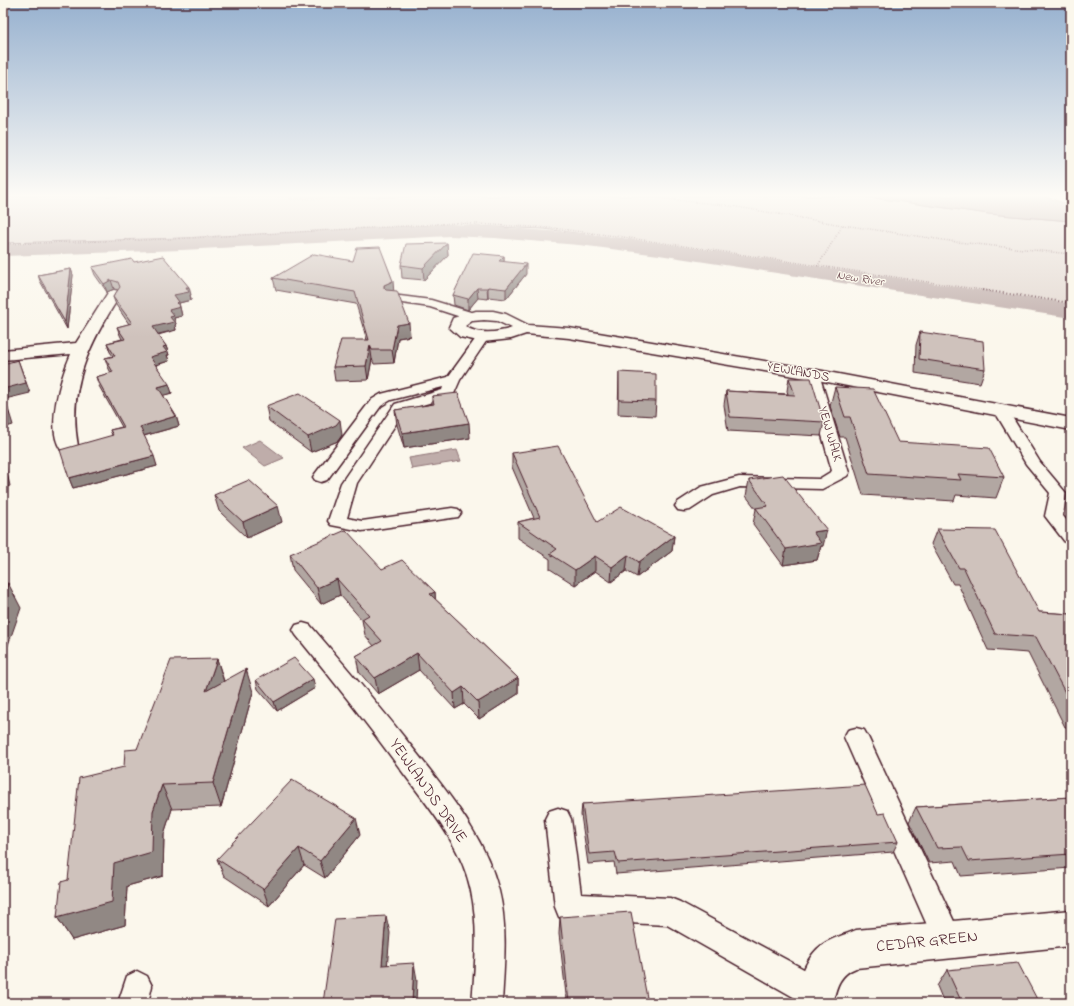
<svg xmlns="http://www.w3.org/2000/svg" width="1074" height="1006" font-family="'Indie Flower',sans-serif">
  <rect width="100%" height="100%" fill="#fbf7ec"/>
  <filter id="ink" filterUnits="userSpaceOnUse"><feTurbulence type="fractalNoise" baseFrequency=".025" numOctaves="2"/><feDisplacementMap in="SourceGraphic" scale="8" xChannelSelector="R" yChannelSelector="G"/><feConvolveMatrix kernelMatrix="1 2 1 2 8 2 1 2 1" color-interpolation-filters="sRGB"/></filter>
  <g filter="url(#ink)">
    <path fill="#e2d7d0" stroke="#967b7e" d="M3 196H861L989 214 1071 221V305L637 241 544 229 442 225 182 238 3 243Z"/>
    <path fill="#bfadaa" stroke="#907477" d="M861 196H1042L1071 205V221L989 214Z
      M260 440 284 458 265 466 242 448Z
      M457 450 461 461 412 469 409 458Z"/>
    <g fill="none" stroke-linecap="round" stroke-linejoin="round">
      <path fill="#bfadaa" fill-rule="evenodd" d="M450 224 579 233 659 243 1071 304V318L659 255 579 245 495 238 450 236 182 250 3 256V244L182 238Z"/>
      <g stroke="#4a1f2b" stroke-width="3">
        <path id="service" d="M392 295 431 300 474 313 476 316 470 320 430 307 388 301 386 299Z
          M483 333 489 337 460 380 453 396 405 410 357 483 347 518 362 521 452 508 458 509 461 513 458 517 362 531 331 525 328 521 341 483 395 404 442 390 443 387 391 400 381 406 327 480 321 482 315 480 313 477 315 474 371 400 381 394 448 377 479 334Z
          M812 370 817 371 819 374 849 473 847 476 822 489 740 487 713 495 690 510 684 511 678 510 675 506 678 502 701 487 739 477 819 479 832 471 805 374 807 371Z
          M1002 408 1007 409 1040 462 1066 493 1063 516 1071 526V544L1065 542 1045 516 1050 493 1026 464 995 412 997 409Z
          M303 623 310 625C347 668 384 711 419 756 451 797 486 839 499 891 508 927 504 966 502 1003H472C475 966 479 928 471 891 462 847 431 810 404 774 369 726 333 680 296 635L293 630 296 625Z
          M856 728 864 730 868 737 958 930 962 940 958 950 948 954 938 950 844 737 848 730Z
          M558 808 567 811 571 819 581 894 670 898 680 902 826 981 830 992 826 1003H804L667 925 569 920 559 917 555 907 545 819 549 811Z
          M137 971 147 976 152 986 148 1003H118L127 976Z"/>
      </g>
      <g stroke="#4a1f2b" stroke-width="3">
        <path id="minor" d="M114 290 119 291 121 294C90 342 67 387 78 446L75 450 68 452 61 450C45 428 61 377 71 354L3 360V350L76 343 109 291Z
          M476 311H493L506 314 528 325 569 328 812 369 1071 418V430L812 379 569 338 526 334 511 339 483 342 460 337 449 327 453 318ZM484 320 497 321 512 328C498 333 477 335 465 326L472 321Z
          M1071 910V946L856 968C840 974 836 987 833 1003H795C798 984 805 957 822 945 831 938 845 935 856 930Z"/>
      </g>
      <path stroke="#4a1f2b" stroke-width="1.5" stroke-dasharray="0.5 2" stroke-linecap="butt" d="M291 196 290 199 435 196
        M638 196 725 205 843 225 817 267
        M843 225 957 242 1071 254
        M3 244 171 239 457 223 552 228 623 237 989 291"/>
      <path stroke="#4a1f2b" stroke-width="2" stroke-dasharray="1 2.5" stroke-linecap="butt" d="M982 290 1071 303"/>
      <use href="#service" fill="#fbf7ec" fill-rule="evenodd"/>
      <use href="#minor" fill="#fbf7ec" fill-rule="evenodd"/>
    </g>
    <path fill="#b2a7a2" stroke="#4a1f2b" d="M447 243 448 255 424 280 402 278 401 265Z
      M504 256V262L526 274 506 299 488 297V299L478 298 468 310 454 305 453 295Z
      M134 262 191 295H190L191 300 179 303 182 316 174 318 176 324 175 325 176 330 158 335 166 346 169 355H167L169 361 156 365 172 393 163 395 176 416 179 426 144 436 157 466 73 488 69 478 112 435 110 430 122 427 99 386 96 377 111 373 108 367 105 358 113 356 110 352 107 343 122 339 120 335 117 327 129 324 116 305 113 297 118 290 114 289 107 292 95 275 92 267Z
      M71 269 73 275 67 329 40 281 38 275Z
      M273 278 394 291 410 336 398 338 394 363 374 364 372 359 368 380 335 381 333 367 367 340 356 304 276 290Z
      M920 332 985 369 980 383 915 373 916 345Z
      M619 372 656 401 655 416 618 414Z
      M789 378 824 422 821 436 728 431 724 405 726 391 788 394 787 391Z
      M835 387 898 442 1004 477 996 498 956 495 954 501 863 495 845 437H840L830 406Z
      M432 396 470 438 404 448 397 425 395 410 432 405Z
      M266 406 342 435 338 441 311 452 269 421Z
      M512 453 597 522 674 536 672 551 637 577 626 571 611 582 595 571 575 585 550 569V559L518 538V522L534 518 512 467Z
      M749 480 823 546H821L817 560 783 565 753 524 756 509 746 496Z
      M214 495 282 522 247 538 219 511Z
      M937 529 1039 612 1071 614V727H1065L1028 653 988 650 958 584H953L931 544Z
      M290 554 382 569 435 592V599L518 678V694L479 719 464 704 455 709 419 670 378 694 359 672 356 656 374 646 365 635 362 620 340 595 321 604 293 570Z
      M217 659 224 681 253 692 221 807 172 809 164 834 163 876 127 886 125 925 72 940 57 917 68 880 124 767 137 749Z
      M256 680 315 688 277 711 258 689Z
      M1071 797V868L961 876 955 861 929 863 909 822 916 807Z
      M582 804 878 814 898 842 893 852 616 874 614 862 588 864 581 815Z
      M360 835 325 878 304 865 269 906 224 876 217 859Z
      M560 917 648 1003H567L559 934Z
      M947 970 1039 1003H944L937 986Z"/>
    <path fill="#918884" stroke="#4a1f2b" d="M447 243 448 255 424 280 423 268Z
      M504 256V266L499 261Z
      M526 264V274L506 299V289Z
      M71 269 73 275 67 329 65 322Z
      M111 280 114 289 107 292 104 284Z
      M393 281 394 294 385 298 384 285Z
      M186 287H189L191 295H190L191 300 179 303 182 316 174 318 176 324 175 325 176 330 155 335 153 327 174 295Z
      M488 287V299L487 288Z
      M477 288 478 298 468 310V299Z
      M409 323 410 336 398 338 394 363 392 350 397 325Z
      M370 345 372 359 368 380 366 366Z
      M166 346 169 355H167L169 361 152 366 150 357 163 347Z
      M18 360 30 393 5 399 13 425 3 428V389Z
      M169 384 172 393 161 396 158 387Z
      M176 416 179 426 143 436 140 427Z
      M340 420 342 435 338 441 311 452 308 437Z
      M469 423 470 438 404 448 402 433Z
      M3 455 10 486 3 488Z
      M154 456 157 466 73 488 69 478Z
      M278 506 282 522 247 538 243 522Z
      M827 530 823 546H821L817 560 783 565 786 549 813 532Z
      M674 536 672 551 637 577 639 562Z
      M628 555 626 571 611 582 612 567Z
      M595 556V571L575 585V570Z
      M337 579 340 595 321 604 317 588Z
      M8 583 21 608 7 648H3V598Z
      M435 592 436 608 430 594Z
      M417 653 419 670 378 694 375 678Z
      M217 659 224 682 206 691Z
      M246 669 253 692 221 807 213 783Z
      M518 678V694L479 719 478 702Z
      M313 679 315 688 277 711 274 702Z
      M463 687 464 704 455 709 454 693Z
      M162 785 172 809 164 834 163 876 127 886 125 925 72 940 57 917 114 863 153 811Z
      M356 818 360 835 325 878 320 861Z
      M299 848 304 865 269 906 263 889Z
      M386 916 390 933 386 981 382 965Z
      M414 963 417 980 416 1003H412Z"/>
    <path fill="#cfc2bc" stroke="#4a1f2b" d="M447 243 423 268 401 265 406 244Z
      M380 247 393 281 384 285V288L386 290 397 291 409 323 397 325 392 350H372L370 345 366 366 333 367 341 340H369L355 292 273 278 314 254 353 261 357 248Z
      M473 253 504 256 499 261 526 264 506 289 488 287 487 288H477L468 299 453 295Z
      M163 256 189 287H186L189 292 174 295 179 302 176 303 180 307 169 310 174 316 170 317 174 322 153 327 166 346 163 347 167 352 150 357 169 384 158 387 176 416 140 427 154 456 69 478 60 450 113 435 110 430 124 427 96 377 113 372 105 358 115 356 107 343 125 339 117 327 132 323 113 297 120 287 118 282 111 280 104 284 92 267 132 259 134 262Z
      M71 269 65 322 38 275Z
      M920 332 983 341 985 369 919 359Z
      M18 360 26 383 3 389V364Z
      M619 372 656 374V401L619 400Z
      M789 378H811L824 422 730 417 726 391 795 395Z
      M835 387 873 389 898 442 989 448 1004 477 958 474 961 480 869 474 850 417H845Z
      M300 393 340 420 336 425 308 437 266 406Z
      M458 393 469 423 402 433 395 410 434 404 432 396Z
      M3 395 9 415 3 417Z
      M558 446 597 522 621 507 674 536 639 562 628 555 612 567 595 556 575 570 550 554 557 549 518 522 540 517 512 453Z
      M3 465 5 476H3Z
      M783 475 827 530 813 532 821 543 786 549 756 508 768 506 749 480Z
      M249 480 278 506 243 522 214 495Z
      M937 529 995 530 1039 612 1071 614V704L1036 637 995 634 964 568H959Z
      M346 530 382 569 402 560 435 592 430 594 518 678 478 702 463 687 454 693 417 653 375 678 356 656 382 641 362 619 369 615 337 579 317 588 290 554Z
      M8 583 3 598V584Z
      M294 658 313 679 274 702 256 680Z
      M217 659 206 691 246 669 213 783 162 785 153 811 152 852 114 863 112 902 57 917 61 882 68 880 79 778 124 767 125 750 137 749 171 660Z
      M292 780 356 818 320 861 299 848 263 889 217 859Z
      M865 785 878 814 885 813 898 842 618 863 615 852 589 854 582 804Z
      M1071 797V854L969 861 962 847 937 848 916 807Z
      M631 912 648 1003H569L560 917Z
      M386 916 382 965 414 963 412 1003H323L335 919Z
      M1018 963 1039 1003H962L947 970Z"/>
  </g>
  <linearGradient id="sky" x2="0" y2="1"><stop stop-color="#97b1cf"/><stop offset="0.58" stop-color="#fdfbf6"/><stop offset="1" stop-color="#fdfbf6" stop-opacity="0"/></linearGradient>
  <rect width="1074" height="337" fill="url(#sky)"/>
  <g text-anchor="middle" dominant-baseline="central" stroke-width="3" stroke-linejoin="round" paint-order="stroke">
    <g font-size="12" font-style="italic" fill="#6d4a51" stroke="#fbf7ec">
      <text transform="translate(860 279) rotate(9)">New River</text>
    </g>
    <g font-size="13" fill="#4a1f2b" stroke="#fbf7ec">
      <text transform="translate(798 372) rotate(10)">YEWLANDS</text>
      <text transform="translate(830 434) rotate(74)">YEW WALK</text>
    </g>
    <g font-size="16" fill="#4a1f2b" stroke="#fbf7ec">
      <text transform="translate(428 791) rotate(55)">YEWLANDS DRIVE</text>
      <text transform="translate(927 942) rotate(-6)">CEDAR GREEN</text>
    </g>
  </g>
  <rect width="1074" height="1006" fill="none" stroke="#fbf7ec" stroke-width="16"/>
  <rect x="8" y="8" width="1058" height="990" fill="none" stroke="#4a1f2b" stroke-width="1.5" filter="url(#ink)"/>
</svg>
